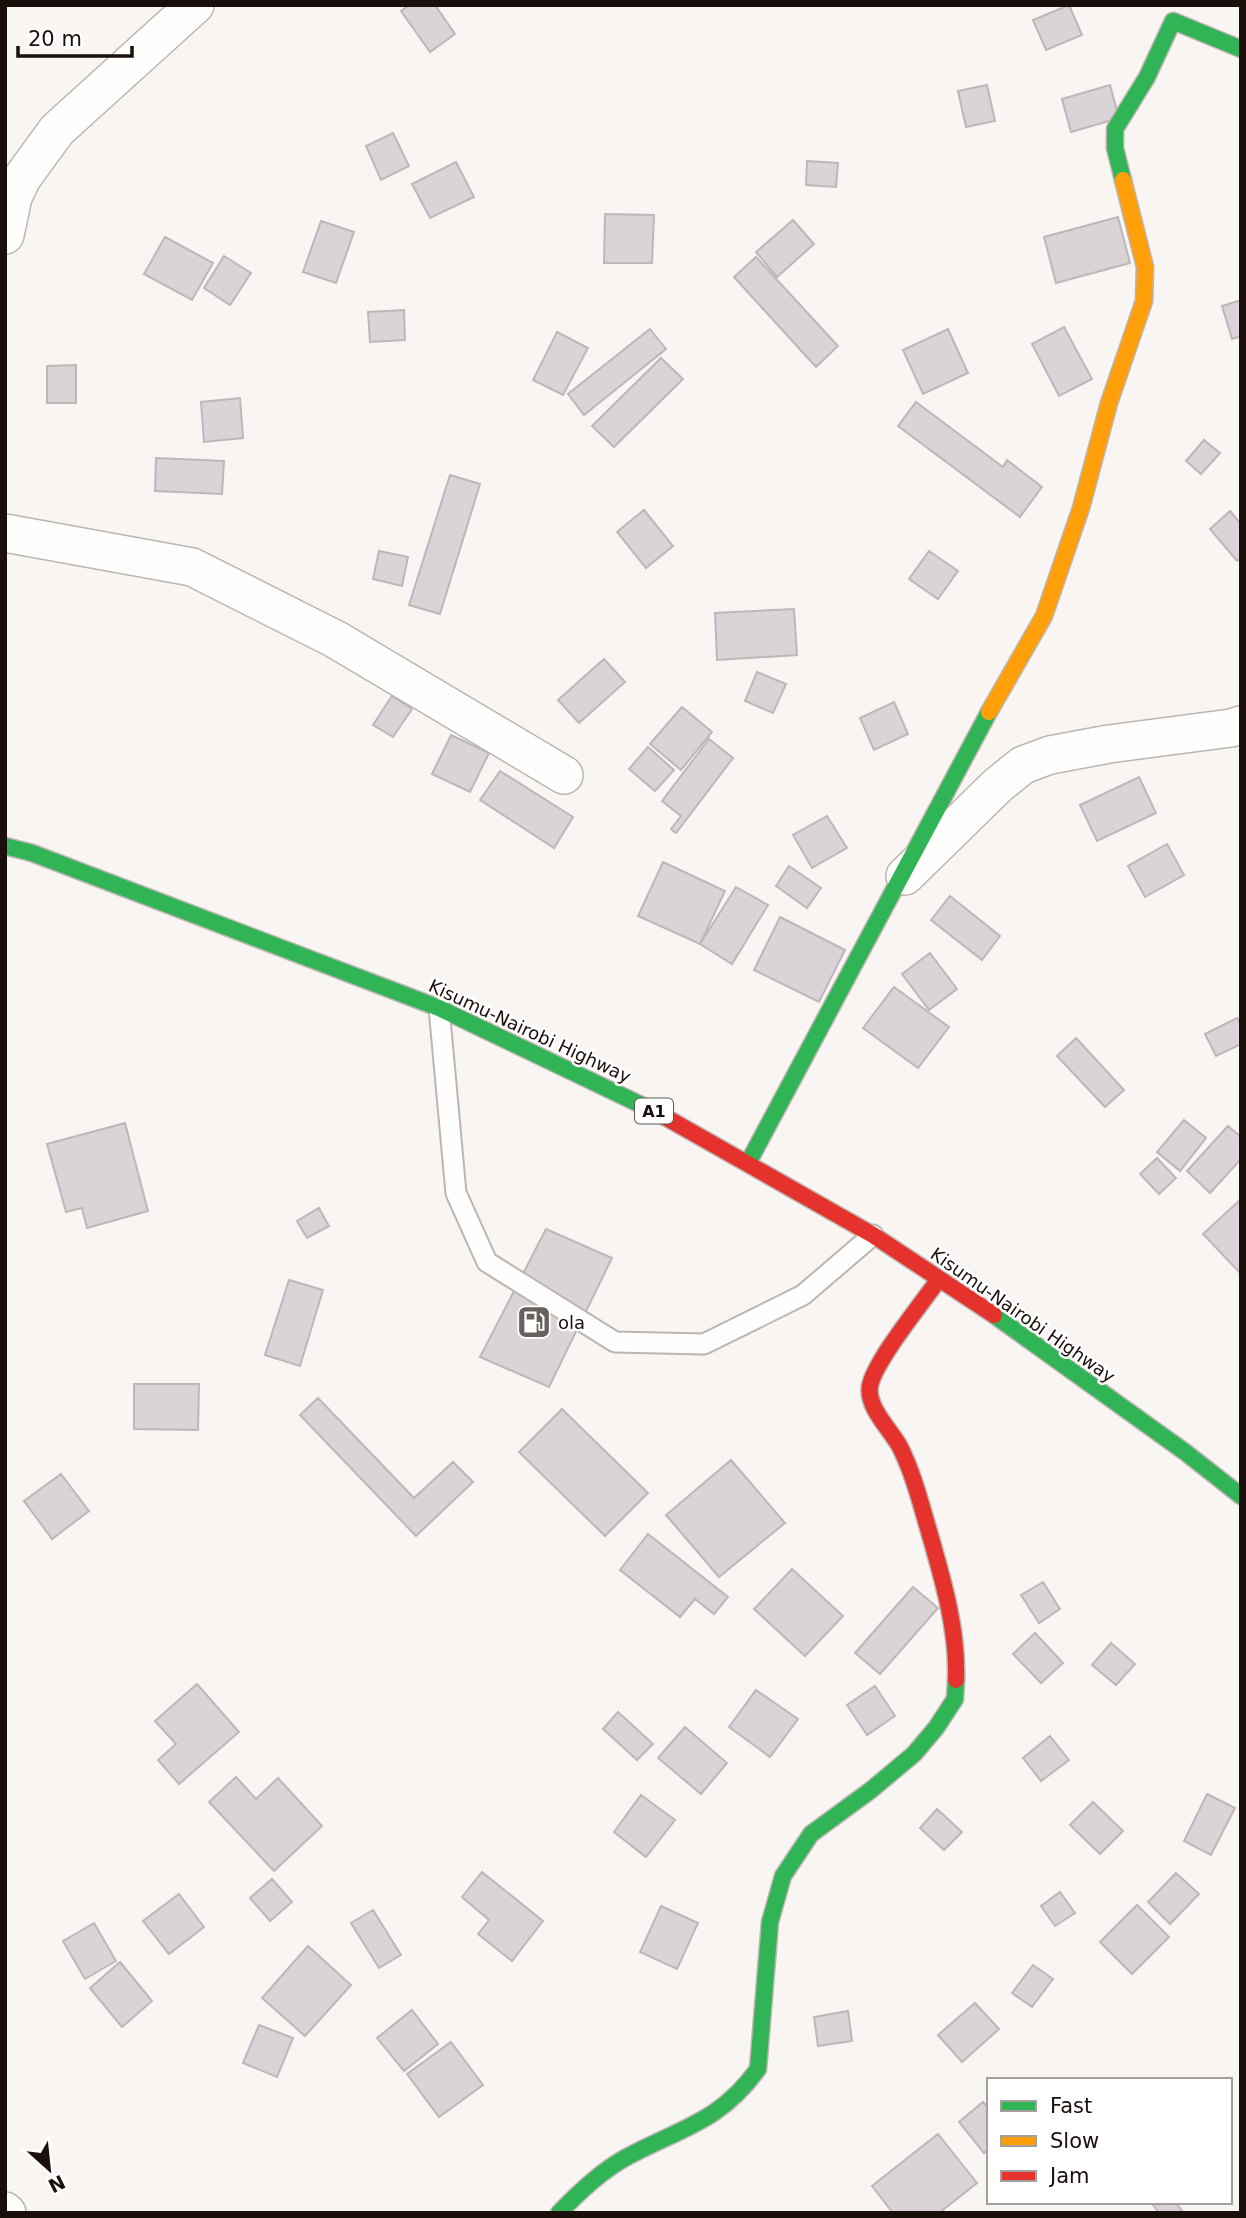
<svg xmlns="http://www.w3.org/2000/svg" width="1246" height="2218" font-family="'DejaVu Sans',sans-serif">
  <rect width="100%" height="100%" fill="#f9f5f3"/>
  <path fill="#dad3d7" stroke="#beb7ba" stroke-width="2" d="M409 5H435L455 34 430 52 401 11Z
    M1069 5 1082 35 1046 50 1033 20Z
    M987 85 995 121 966 127 958 91Z
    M1110 85 1119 118 1071 132 1062 99Z
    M393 133 409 166 381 180 366 146Z
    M807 161 838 163 836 187 806 185Z
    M456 162 474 197 430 218 412 184Z
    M605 214 654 215 652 263H604Z
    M1118 217 1130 263 1056 283 1044 237Z
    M793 220 814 244 777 277 756 252Z
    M321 221 354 232 336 283 303 272Z
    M165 237 213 263 192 300 144 274Z
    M224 256 251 273 230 305 204 288Z
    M756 257 838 346 816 367 734 277Z
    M1241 300V336L1232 339 1222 306Z
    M404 310 405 340 370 342 368 312Z
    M1064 327 1092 379 1059 396 1032 344Z
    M650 329 666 349 584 415 568 394Z
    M948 329 968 373 923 394 903 350Z
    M557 332 588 348 563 395 533 380Z
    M661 358 683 379 614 447 592 426Z
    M76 365V403H47V366Z
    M240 398 243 438 204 442 201 402Z
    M916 402 1003 467 1007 460 1042 487 1020 517 898 426Z
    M1204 440 1220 453 1201 474 1186 461Z
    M156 458 224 461 222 494 155 491Z
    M450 475 480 484 440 614 409 605Z
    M644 510 673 546 646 568 617 532Z
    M1230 511 1241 524V558L1237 561 1210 529Z
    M379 551 408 557 402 586 373 579Z
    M929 551 958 571 938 599 909 579Z
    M794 609 797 655 717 660 715 613Z
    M604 659 625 682 579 723 558 700Z
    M757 672 786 684 773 713 745 701Z
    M392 696 412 709 393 737 373 725Z
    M894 702 908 734 874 750 860 718Z
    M682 707 712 732 681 770 650 744Z
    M451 735 489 753 470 792 432 774Z
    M709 739 733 758 676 833 671 829 681 816 662 801Z
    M648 747 674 770 655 791 629 769Z
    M500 771 573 817 554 848 480 800Z
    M1139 777 1156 813 1097 841 1080 805Z
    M827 816 847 848 812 868 793 835Z
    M1167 844 1184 875 1145 897 1128 866Z
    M663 862 725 891 700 944 638 916Z
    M789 866 821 888 807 908 776 886Z
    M736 887 768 905 732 964 700 944Z
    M950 896 1000 936 982 960 931 920Z
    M780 917 845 950 819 1002 754 970Z
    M930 953 957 989 929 1010 902 974Z
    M894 987 949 1027 918 1068 863 1028Z
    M1237 1018 1241 1025V1044L1216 1056 1205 1034Z
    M1076 1038 1124 1090 1105 1107 1057 1056Z
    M1184 1120 1206 1138 1180 1171 1157 1152Z
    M125 1123 148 1211 87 1228 82 1208 66 1212 47 1144Z
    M1228 1126 1241 1137V1159L1210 1193 1187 1171Z
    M1157 1158 1176 1178 1159 1194 1140 1174Z
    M1241 1199V1274L1203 1234Z
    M319 1208 329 1226 307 1238 297 1221Z
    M546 1229 612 1258 549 1387 480 1357Z
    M289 1280 323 1290 300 1366 265 1355Z
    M134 1384H199L198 1430 134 1429Z
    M318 1398 414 1498 453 1462 473 1482 416 1536 300 1415Z
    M562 1409 648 1493 605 1536 519 1452Z
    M731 1460 785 1523 719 1577 666 1515Z
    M61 1474 89 1511 52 1539 24 1501Z
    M648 1534 728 1597 714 1614 695 1599 680 1617 620 1570Z
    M792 1569 843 1616 805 1656 754 1609Z
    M1043 1582 1060 1609 1039 1623 1021 1595Z
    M913 1587 938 1608 880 1674 855 1653Z
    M1035 1633 1063 1663 1041 1683 1013 1654Z
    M1111 1643 1135 1664 1116 1685 1092 1665Z
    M197 1684 239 1732 179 1784 158 1760 176 1744 155 1721Z
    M875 1686 895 1716 867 1735 847 1705Z
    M756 1690 798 1719 770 1757 729 1727Z
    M618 1712 653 1744 637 1760 603 1729Z
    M685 1727 727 1763 701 1794 658 1758Z
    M1050 1736 1069 1760 1041 1781 1023 1758Z
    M236 1777 256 1799 278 1778 322 1826 274 1871 209 1802Z
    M1207 1794 1235 1808 1211 1855 1184 1841Z
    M641 1795 675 1820 646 1857 614 1832Z
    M1093 1802 1123 1831 1100 1854 1070 1825Z
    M937 1809 962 1832 944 1850 920 1828Z
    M482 1872 543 1921 512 1961 478 1934 489 1920 462 1897Z
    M1176 1873 1199 1894 1170 1924 1148 1902Z
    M272 1879 292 1902 270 1921 250 1898Z
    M1060 1892 1075 1913 1055 1926 1041 1906Z
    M179 1894 204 1927 169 1954 143 1921Z
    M1137 1905 1169 1937 1132 1974 1100 1942Z
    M661 1906 698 1923 677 1969 640 1952Z
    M373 1910 401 1955 379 1968 351 1923Z
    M94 1923 116 1961 85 1979 63 1941Z
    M308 1946 351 1985 305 2036 262 1998Z
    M120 1962 152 2001 122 2027 90 1988Z
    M1033 1965 1053 1979 1032 2007 1012 1993Z
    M975 2003 999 2029 962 2062 938 2035Z
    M412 2010 438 2044 404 2071 377 2038Z
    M848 2011 852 2041 818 2046 814 2017Z
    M259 2025 293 2038 277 2077 243 2063Z
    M451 2042 483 2085 439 2117 407 2074Z
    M983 2102 989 2109V2149L984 2153 959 2122Z
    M938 2134 977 2183 939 2213H893L872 2186Z
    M1151 2202H1175L1184 2213H1159Z"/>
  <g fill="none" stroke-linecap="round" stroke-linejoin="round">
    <g stroke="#bcb5b1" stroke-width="23">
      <path id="lane" d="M439 1008 456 1193 487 1262 615 1342 704 1344 803 1295 873 1235"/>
    </g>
    <g stroke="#bcb5b1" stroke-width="40">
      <path id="street" d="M5 235 13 197 22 178 57 130 195 5
        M5 533 192 567 335 639 564 775
        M905 876 998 785 1023 765 1050 755 1109 744 1231 728 1241 725
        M5 2211 7 2213"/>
    </g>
    <g stroke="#bcb5b1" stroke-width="19">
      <path id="fast" d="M1123 180 1115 148V129L1147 77 1173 21 1241 49
        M5 846 32 853 439 1008 658 1113
        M748 1163 989 712
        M994 1315 1185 1452 1241 1496
        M559 2213C579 2192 600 2172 625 2158 680 2128 719 2123 758 2069L770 1922 783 1876 811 1834 871 1790 914 1754 936 1728 955 1699 956 1680"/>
    </g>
    <g stroke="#bcb5b1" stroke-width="19">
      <path id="slow" d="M989 712 1044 616 1081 508 1109 403 1144 301 1145 267 1123 180"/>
    </g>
    <g stroke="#bcb5b1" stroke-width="19">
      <path id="jam" d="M658 1113 873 1235 994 1315
        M939 1279C923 1302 874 1362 870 1386 866 1407 891 1430 900 1447 913 1473 920 1501 928 1528 942 1577 958 1629 956 1680"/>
    </g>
    <use href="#lane" stroke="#fefefd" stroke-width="19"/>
    <use href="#street" stroke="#fefefd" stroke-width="37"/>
    <use href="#fast" stroke="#30b455" stroke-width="16"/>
    <use href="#slow" stroke="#ff9f0a" stroke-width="16"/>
    <use href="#jam" stroke="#e5322d" stroke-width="16"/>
  </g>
  <defs>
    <g id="fuel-square" transform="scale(1.75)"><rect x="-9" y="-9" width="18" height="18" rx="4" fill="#68605c" stroke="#fff"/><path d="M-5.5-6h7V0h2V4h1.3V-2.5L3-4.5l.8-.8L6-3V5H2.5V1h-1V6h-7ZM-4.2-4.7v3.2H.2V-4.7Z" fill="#fff"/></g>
  </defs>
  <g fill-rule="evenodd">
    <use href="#fuel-square" x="534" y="1322"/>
  </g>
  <g text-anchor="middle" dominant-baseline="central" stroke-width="5" stroke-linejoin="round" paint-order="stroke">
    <rect fill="#fff" stroke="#5f5754" stroke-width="2" x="635" y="1098.5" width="38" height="25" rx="5"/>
    <g font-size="16" font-weight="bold" fill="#1a0f0a">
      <text x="654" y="1111">A1</text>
    </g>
    <g font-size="18" fill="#1a0f0a" stroke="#fff">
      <text transform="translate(530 1031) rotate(25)">Kisumu-Nairobi Highway</text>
      <text transform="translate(1023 1315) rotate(35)">Kisumu-Nairobi Highway</text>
    </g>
    <g font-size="18" fill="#1a0f0a" stroke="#fff" text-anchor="start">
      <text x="558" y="1322">ola</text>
    </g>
  </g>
  <rect width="1246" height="2218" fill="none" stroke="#1a0f0a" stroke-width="14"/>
  <rect x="987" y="2078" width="245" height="126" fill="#ffffff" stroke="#a39f9d" stroke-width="2"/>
  <rect x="1001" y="2101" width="35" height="10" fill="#30b455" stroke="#a39f9d" stroke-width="2"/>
  <text x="1050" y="2113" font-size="21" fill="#1a0f0a">Fast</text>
  <rect x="1001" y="2136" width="35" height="10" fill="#ff9f0a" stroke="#a39f9d" stroke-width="2"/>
  <text x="1050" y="2148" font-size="21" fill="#1a0f0a">Slow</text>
  <rect x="1001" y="2171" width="35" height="10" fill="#e5322d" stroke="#a39f9d" stroke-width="2"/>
  <text x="1050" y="2183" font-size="21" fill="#1a0f0a">Jam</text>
  <g transform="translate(49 2169) rotate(153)" stroke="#ffffff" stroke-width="5" paint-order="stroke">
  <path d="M0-5L12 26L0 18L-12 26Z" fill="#1a0f0a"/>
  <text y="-10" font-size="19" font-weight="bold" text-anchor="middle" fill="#1a0f0a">N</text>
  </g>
  <path d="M18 46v10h114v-10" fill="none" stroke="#1a0f0a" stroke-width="3.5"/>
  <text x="28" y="46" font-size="21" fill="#1a0f0a" stroke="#ffffff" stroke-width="5" paint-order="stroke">20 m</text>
</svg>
